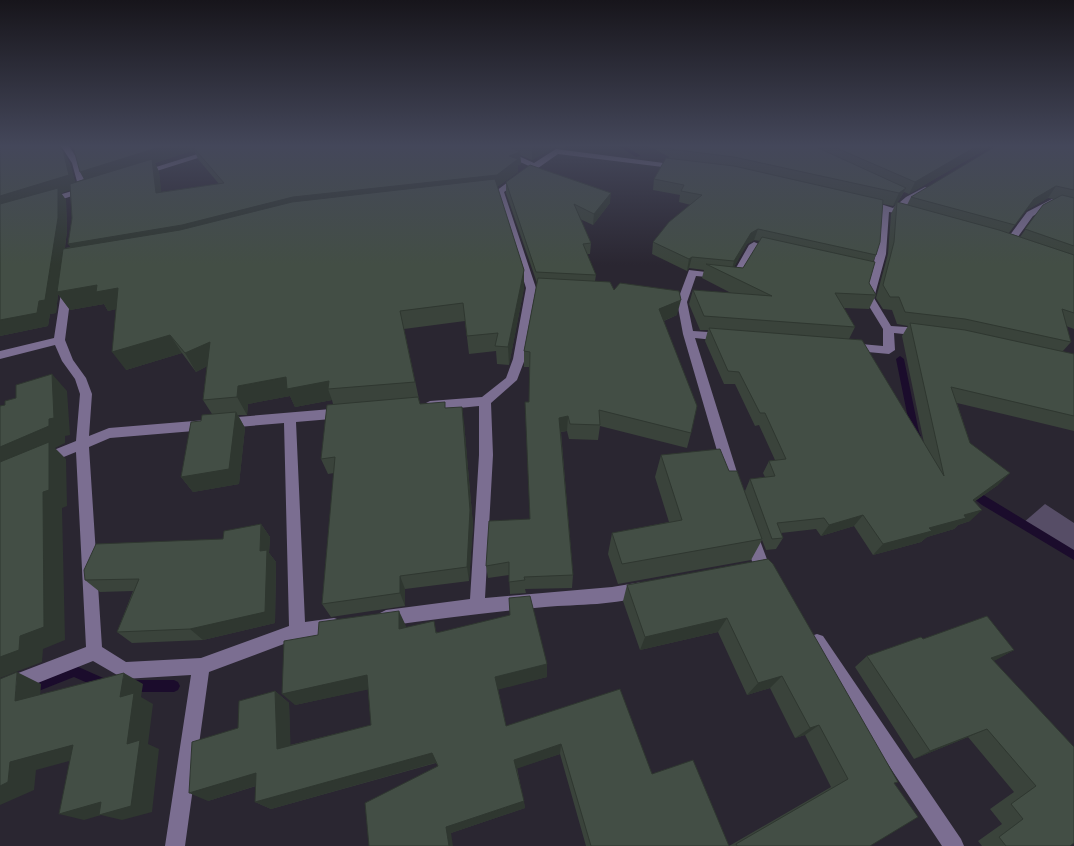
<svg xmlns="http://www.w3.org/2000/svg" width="1074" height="846" font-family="'Open Sans',sans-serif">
  <rect width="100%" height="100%" fill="#2a2631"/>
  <path fill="#564d66" d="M1045 504 1074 523V553L1023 523Z"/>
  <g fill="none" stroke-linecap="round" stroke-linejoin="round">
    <path fill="#1b0c2c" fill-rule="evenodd" d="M618 146H625L641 156 636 157Z
      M900 356 904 359 919 432 921 436 920 438H914L911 433 896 359Z
      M972 488 1074 550V560L982 505 969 495 967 492 969 489Z
      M74 665 110 681 112 685 110 689 106 691 74 677 31 694 27 692 25 688 27 684Z
      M132 680H174L178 682 180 686 178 690 174 692H132L128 690 126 686 128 682Z"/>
    <path fill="#7b6e91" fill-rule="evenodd" d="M61 146H69L80 163 87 188 90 190 51 203H45V199L79 189 72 163Z
      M223 146H236L144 175 137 173Z
      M485 146H496L534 163 556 149 679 165 683 167 679 169 558 154 504 192 536 288 525 359 517 380 491 403 493 455 485 598 612 587 642 582 647 584 650 589 647 594C617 606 578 604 545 607 492 612 439 619 386 626L380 623 378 618 380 613 386 610 470 599 479 455V406L430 411 426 409 424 406 426 403 430 401 482 397 506 378 513 359 526 288 496 191 529 166Z
      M925 187 928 188V192L912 201 902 210 904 212 903 214 889 212 886 254 874 298 891 326 922 328 927 332 922 336 894 333 895 350 889 354 846 350 844 347 846 344 850 343 883 346V329L864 298 876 254 877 224 880 209 864 203 868 200 893 208 906 197Z
      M1052 199 1074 205V211L1053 205 1033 216 1012 245H1006L1004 243 1027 212Z
      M754 242 777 251 772 254 756 249 739 280 696 276 687 302 693 331 723 333 728 337 723 341 695 338 741 485 739 489 734 491 729 489 727 485 683 334 677 302 689 270 732 275 749 245Z
      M67 283 72 286 65 340 73 360 86 378 92 394 89 436 109 428 206 420 210 422 212 425 210 428 206 430 110 438 89 447 102 647 126 662 201 658 289 626 284 423 226 428 222 426 220 423 222 420 226 418 343 408 347 410 349 413 347 416 343 418 296 422 305 622 334 618 340 620 342 626 340 632 334 634 297 639 209 672 185 846H165L191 675 124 679 93 661 0 698V680L86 647 76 452 44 465 39 464 37 460 39 456 76 441 80 394 75 379 62 361 55 345 0 359V351L54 338 62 286Z
      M751 529 756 530 768 562 777 573 774 578 769 580C752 574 749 550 744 535L746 530Z
      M817 634 823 636 961 839 964 846H942L811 648 809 642 811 636Z"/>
  </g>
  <path fill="#3a433b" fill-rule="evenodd" d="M0 146 60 147 70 164 75 182 84 179 75 152 71 146H568L563 148 555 147 532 160 520 155 521 164 518 165V172L497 187 524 270V288L509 365 497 364 496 351 469 354 465 321 404 329 420 404 446 408 464 423 473 525 469 581 405 589V606L331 617 322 604 334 473 328 474 321 459 333 404 332 400 295 407 290 396 248 404 247 415H238L245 428 239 484 193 492 181 477 201 421 212 414 203 400 207 366 196 372 182 353 126 370 116 309 108 311 104 304 70 310 58 294 56 313 50 314 48 326 0 336ZM191 151 193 153 195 152 198 159 219 184 161 192 159 172 155 163ZM70 190 72 218 71 247 65 248 67 231 66 200 61 193Z
    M649 146H991L909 194 904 192 899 200 897 202 907 205 911 197 1074 146V329L1066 326 1071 342 1062 352 1074 354V431L957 403 970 443 998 485 975 501 970 521 958 525 954 529 927 537 921 542 873 555 854 526 821 536 816 529 781 533 783 538 776 549 766 550 762 540 751 560 618 584 608 554 612 533 669 522 655 477 661 455 729 471 745 491 750 479 765 477 763 473 769 461 775 460 759 425 755 426 735 384H724L705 341 708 330H700L689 304 693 290 731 293 702 278 704 270 689 268 687 271 652 254 653 242 691 205 679 202 680 195 653 190 654 179 669 157ZM1048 198 1054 199 1043 205 1020 237 1009 233 1025 211ZM896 203 891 214 888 254 876 298 883 309 892 310 897 324 908 326 902 336 924 443 849 339 855 327 844 308 869 309 876 295 869 283 873 262 876 255 883 204 893 206ZM754 240 760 241 743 268 734 267 747 244Z
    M506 182 610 203 593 225 580 219 591 243 590 254H587L596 275 595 281 614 290 677 315 664 321 691 433 687 448 600 426 598 440 569 439 567 431 561 432 573 575 572 588 525 589 526 593 510 594 509 575 488 578 486 566 530 519 529 402V367H524V351L537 283 506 193Z
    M261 524 270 537 269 553 276 562 275 623 203 640 132 643 117 632 133 591 100 592 85 580 223 539Z
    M768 559 894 783 870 846H586L560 754 517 768 525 808 451 833 438 766 436 763 271 809 255 802 256 786 208 801 238 728 275 691 289 703 290 745 371 725 368 689 295 705 406 626V628L438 632 547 664V677L498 689 506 726 652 774 729 846 831 787 805 735 795 738 770 688 747 695 718 632 640 650 623 601 627 585Z
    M923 639 1014 650 993 661 1070 846H982L978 841 1002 824 990 809 1014 792 968 737 914 759 855 667 867 656Z"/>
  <path fill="#2f3730" d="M163 146H189L191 151 155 163 159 172 163 206 87 185 80 172Z
    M190 146H215L193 147 195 152 193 153Z
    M534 146H555V147L532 160V148Z
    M977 146H991L909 194 915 182Z
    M63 151 70 164 77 188 61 193 66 200 67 231 59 292 97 285 118 288 130 306 108 311 104 304 70 310 58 294 56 313 50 314 48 326 0 336V196Z
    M520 152 521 164 518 165V172L497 187 77 257 68 244 293 197 509 156Z
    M1056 186 1048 198 1025 211 1006 237 1034 199Z
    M906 188 899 200 893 206 899 193Z
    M611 193 610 203 593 225 594 214Z
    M758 229 754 240 747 244 731 273 734 261 751 233Z
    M692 257 689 268 687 271 689 259Z
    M524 270V288L509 365 508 347Z
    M681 300 677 315 656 324 659 309Z
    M170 335 182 353 126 370 112 352Z
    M210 342 220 360 196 372 185 353Z
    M52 374 67 391 70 435 65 436V443L55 448 66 459 67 506 62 508 65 640 43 649 42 662 0 678V447L49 419Z
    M286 377 329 381 328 389 332 400 295 407 290 396 248 404 247 415 237 397 238 386Z
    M462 407 464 423 473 525 469 581 467 567Z
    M236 412 245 428 239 484 193 492 181 477Z
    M568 416 567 431 559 432V418Z
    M1010 473 998 485 961 511 973 500Z
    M982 510 970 521 958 525 954 529 927 537 921 542 873 555 883 544 964 515Z
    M863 515 854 526 821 536 829 525Z
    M261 524 270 537 269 553 276 562 275 623 203 640 190 629 260 551Z
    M400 576 405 589V606L400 593Z
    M399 611 406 626V643L399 629Z
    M727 618 718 632 640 650 645 637Z
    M1014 650 996 660 973 668 991 658Z
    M547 664V677L497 690 495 677Z
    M17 672 41 684 39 711 15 701Z
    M124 673 143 684 141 697 153 704 148 744 159 749 152 812 122 820 101 815 84 820 59 814 127 744 120 697Z
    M367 675 375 688 295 705 282 694Z
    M782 676 770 688 747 695 758 683Z
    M275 691 289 703 291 758 277 749Z
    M819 725 805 735 795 738 810 728Z
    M987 729 968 737 914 759 930 751Z
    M561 744 560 754 516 769 514 760Z
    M73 745 95 754 36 770 34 790 0 805V786L10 762Z
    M432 753 438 762 271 809 255 802Z
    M256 773 271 781 208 801 189 793Z
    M524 801 525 808 451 833 453 846H449L446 827Z"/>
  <path fill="#434e45" stroke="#2f3730" d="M0 146H59L63 151 69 175 0 196Z
    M72 146H163L80 172 74 150Z
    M196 146H508L520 152 509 156 518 159 497 175 293 197 182 225 68 244 72 218 70 184 152 159 156 193 224 183 193 147Z
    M672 146H814L906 188 899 193 734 157 670 149Z
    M832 146H977L915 182Z
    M996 146H1074V190L1056 186 1034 199 1015 225 911 197Z
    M666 158 734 166 883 200 880 242 876 255 758 229 751 233 734 261 692 257 689 259 653 242 669 222 702 195 681 191 684 185 654 179Z
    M530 165 611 193 594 214 574 204 591 243 583 244 596 275 536 272 506 182Z
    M495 179 524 270 508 347 495 346 498 333 467 336 463 303 400 311 415 382 328 389 329 381 287 389 286 377 238 386 237 397 203 400 210 342 185 353 170 335 112 352 118 288 96 292 97 285 57 292 63 249 180 230 292 202Z
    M58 188V218L45 300 39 301 37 313 0 320V204Z
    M1062 195 1074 198V246L1025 229 1043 205Z
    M897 202 999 230 1074 255V313L1062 309 1071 342 965 319 905 312 899 297H890L883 285 894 242Z
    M762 237 875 262 869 283 876 295 835 293 855 327 704 316 693 290 772 296 706 264 743 268Z
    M538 278 610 282 614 290 620 283 679 291 681 300 659 309 697 406 691 433 599 410 600 425 570 424 568 416 559 418 573 575 524 577 525 580 509 582V562L486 566 489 521 530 519 525 402H529L530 352 524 351Z
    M910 323 965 330 1074 354V416L951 387 970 443 1010 473 973 500 982 510 964 515 966 518 929 528 932 531 883 544 863 515 829 525 824 518 777 523 783 538 772 539 750 479 775 476 769 461 786 459 765 413H760L739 372 728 371 709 328 862 340 944 476Z
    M52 374 54 418 49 419V426L0 447V406L5 405V401L16 398V385Z
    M418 397 420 404 445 402V408L462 407 470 510 467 567 400 576V593L322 604 335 457 321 459 327 405Z
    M236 412 229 469 181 477 191 422 201 421 202 415Z
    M49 442V490L43 492 44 627 20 636 19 650 0 657V462Z
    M720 449 729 471H737L762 539 622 564 612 533 682 520 661 455Z
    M261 524 260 551 267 550 265 612 190 629 117 632 139 579 85 580 84 570 96 544 223 539 224 531Z
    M768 559 773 564 898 782 894 783 918 817 870 846H737L736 844 848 779 819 725 810 728 782 676 758 683 727 618 645 637 627 585Z
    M530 596 547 664 495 677 506 726 620 689 652 774 693 760 729 846H591L561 744 514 760 524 801 446 827 449 846H369L365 803 438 766 432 753 255 802 256 773 189 793 192 742 238 728 239 701 275 691 277 749 371 725 367 675 282 694 284 641 318 635 319 622 399 611V629L434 621 436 633 510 615 509 598Z
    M987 616 1014 650 991 658 1074 747V843L1070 846H1006L999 837 1023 819 1011 804 1036 786 987 729 930 751 867 656 921 637 923 639Z
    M17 672 15 701 124 673 120 697 134 693 127 744 140 740 131 806 99 815 101 802 59 814 73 745 10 762 8 782 0 786V679Z"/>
  <linearGradient id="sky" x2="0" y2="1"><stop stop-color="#17151b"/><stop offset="0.55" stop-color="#44475a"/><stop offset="1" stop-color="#44475a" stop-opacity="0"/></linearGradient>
  <rect width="1074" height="265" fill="url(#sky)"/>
</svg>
